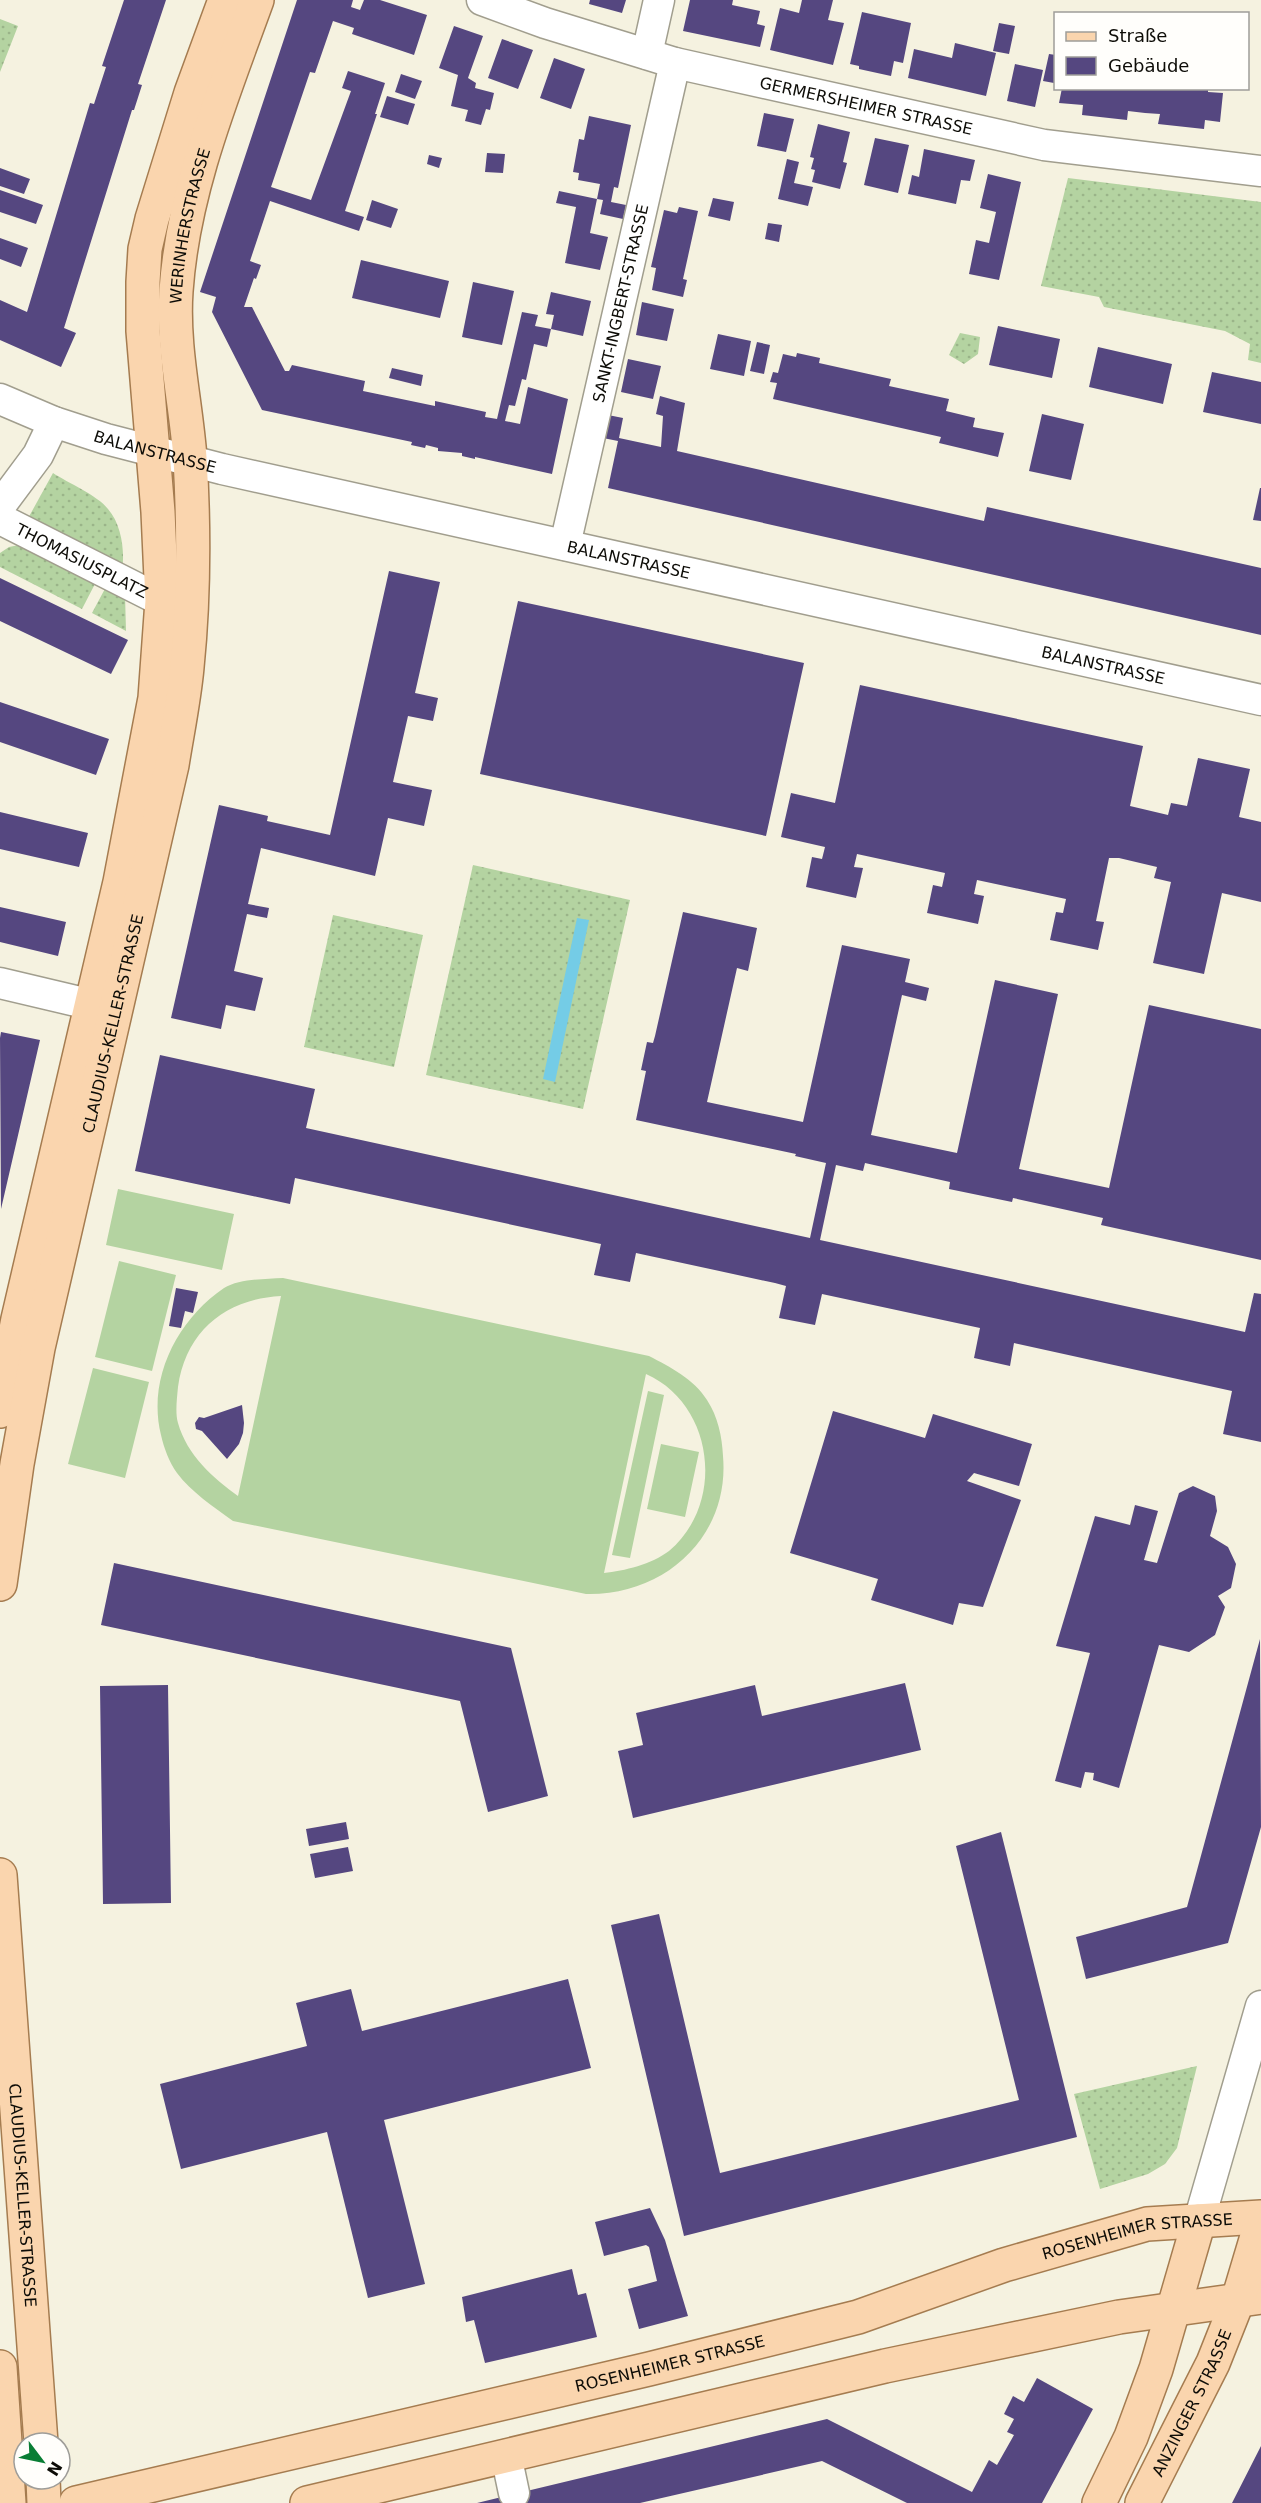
<svg xmlns="http://www.w3.org/2000/svg" width="1261" height="2503" font-family="'DejaVu Sans',sans-serif">
  <defs>
    <pattern id="grass-dots" width="8" height="8" patternUnits="userSpaceOnUse" patternTransform="scale(1.5)"><rect width="8" height="8" fill="#b4d3a1"/><path d="M2 2h.1M6 6h.1" fill="none" stroke="#9ab489" stroke-width="1.8" stroke-linecap="round"/></pattern>
  </defs>
  <rect width="100%" height="100%" fill="#f5f2e0"/>
  <path fill="url(#grass-dots)" d="M0 19 18 26 0 72Z
    M1068 178 1261 202V363L1248 360 1250 344 1225 331 1104 307 1099 297 1041 286Z
    M960 333 980 337 978 354 964 364 949 355Z
    M53 473C68 483 97 495 108 509 122 525 125 552 122 572L26 522Z
    M19 545 29 546 97 580 82 609 0 567V553L9 547Z
    M107 585 125 594 126 631 92 613Z
    M473 865 630 900 583 1109 426 1075Z
    M333 915 423 935 394 1067 304 1047Z
    M1197 2066 1177 2148 1165 2164 1148 2174 1100 2189 1074 2094Z"/>
  <path fill="#b4d3a1" fill-rule="evenodd" d="M118 1189 234 1214 222 1270 106 1245Z
    M119 1261 176 1275 152 1371 95 1357Z
    M283 1278 649 1356C670 1367 694 1379 707 1400 718 1417 722 1436 723 1456 730 1536 665 1596 586 1594L233 1521C214 1507 191 1492 177 1473 169 1462 164 1448 161 1435 147 1379 177 1320 224 1288 239 1279 265 1279 283 1278ZM281 1296 238 1496C213 1478 187 1455 178 1423 175 1413 177 1398 178 1387 186 1331 226 1299 281 1296ZM646 1374C714 1404 726 1503 669 1551 652 1564 624 1571 604 1573Z
    M93 1368 149 1382 125 1478 68 1464Z
    M648 1391 664 1395 630 1558 612 1555Z
    M661 1444 699 1452 685 1517 647 1509Z"/>
  <path fill="#74cce6" d="M577 918 589 920 555 1082 543 1079Z"/>
  <path fill="#554780" d="M124 0H166L138 84 142 85 134 110H132L64 328 76 333 61 367 0 340V300L27 312 90 103 94 104 106 67 102 66Z
    M297 0H353L351 7 360 10 364 0H380L427 15 414 55 352 34 354 28 333 21 315 73 310 72 271 187 311 200 351 91 342 88 348 71 385 83 375 114H377L345 211 364 217 359 231 270 201 250 261 261 265 256 279 254 278 244 307H252L285 371H289L292 365 365 381 363 391 435 406V401L486 412 485 417 497 419 522 312 538 315 535 326 551 329 547 347 534 344 526 380 522 379 515 406 509 405 505 421 520 424 528 387 568 399 552 474 475 457V459L462 456V453L438 451V448L426 445 425 448 411 445 412 442 262 410 212 312 216 297 200 292Z
    M590 0H626L622 13 589 4Z
    M690 0H733L732 5 760 11 757 24 765 26 760 47 683 31Z
    M802 0H833L828 20 844 23 833 65 770 50 780 8 799 13Z
    M862 12 911 23 903 63 894 61 891 76 859 69V66L850 64Z
    M999 23 1015 26 1009 54 993 51Z
    M454 26 483 36 468 78 476 83 475 88 494 93 490 110 486 109 481 125 465 121 468 110 451 106 458 75 439 68Z
    M502 39 533 50 518 89 488 78Z
    M955 43 996 53 986 96 908 78 914 49 952 58Z
    M1049 54 1056 55 1054 83 1043 81Z
    M554 58 585 69 571 109 540 98Z
    M1015 64 1043 70 1035 107 1007 101Z
    M401 74 422 81 415 99 395 92Z
    M1062 88H1208V92L1223 93 1220 122 1205 120 1204 129 1158 124 1160 114 1145 113 1128 111 1127 120 1082 115 1083 105 1059 103Z
    M387 96 415 104 408 125 380 117Z
    M764 113 794 119 786 152 757 146Z
    M589 116 631 125 618 188 614 187 611 202 626 205 623 219 600 214 603 200 597 199 600 184 578 180 579 173 573 172 579 139 584 140Z
    M818 124 850 132 843 162 847 163 840 189 812 182 815 170 811 169 814 158 810 157Z
    M875 138 909 145 898 193 864 185Z
    M924 149 975 160 970 181 961 180 956 204 908 194 912 175 919 177Z
    M487 153 505 154 503 173 485 172Z
    M429 155 442 158 439 168 427 164Z
    M787 159 799 162 794 183 813 187 808 206 778 199Z
    M0 168 30 179 24 194 0 186Z
    M988 174 1021 182 999 280 969 274 976 240 989 243 996 212 980 208Z
    M0 190 43 205 36 224 0 212Z
    M559 191 597 199 590 233 608 237 600 270 565 263 576 207 556 203Z
    M713 198 734 202 730 221 708 216Z
    M372 200 398 209 391 228 366 220Z
    M679 207 698 211 683 279 687 280 683 297 652 290 656 268 651 267 664 210 677 213Z
    M768 223 782 225 779 242 765 239Z
    M0 238 28 248 21 267 0 259Z
    M361 260 449 281 440 318 352 298Z
    M473 282 514 291 502 345 462 337Z
    M551 292 591 301 583 336 551 329 554 315 546 314Z
    M642 302 674 309 667 341 636 335Z
    M998 326 1060 339 1052 378 989 365Z
    M718 334 751 341 744 376 710 369Z
    M757 342 770 345 764 374 750 371Z
    M1098 347 1172 364 1163 404 1089 387Z
    M797 353 820 358 819 363 891 379 889 386 949 399 946 411 975 418 973 427 1004 433 998 457 939 443 941 437 773 399 777 383 770 382 773 372 778 373 783 354 796 357Z
    M628 359 661 366 653 399 621 392Z
    M392 368 423 375 421 386 389 378Z
    M1212 372 1261 382V424L1203 412Z
    M660 396 685 403 677 451 984 521 987 507 1261 568V635L608 488 618 441 603 438 608 415 623 418 619 438 661 447 663 416 656 414Z
    M1042 414 1084 424 1071 480 1029 471Z
    M1260 488H1261V521L1253 520Z
    M389 571 440 582 415 693 438 698 433 721 408 716 393 782 432 790 424 826 388 818 375 876 261 848 248 904 269 908 267 918 247 914 234 971 263 978 255 1011 226 1005 221 1029 171 1018 219 805 268 816 267 821 330 835Z
    M0 578 128 640 111 674 0 621Z
    M518 601 804 663 766 836 480 774Z
    M860 685 1143 746 1130 806 1168 815 1171 803 1187 806 1198 758 1250 769 1239 817 1261 822V902L1222 893 1204 974 1153 963 1171 882 1154 878 1157 867 1119 858H1109L1096 921 1104 922 1098 950 1050 940 1056 912 1063 913 1066 899 977 880 974 894 984 896 978 924 927 913 933 885 942 887 945 873 857 854 854 867 863 868 856 898 806 887 812 857 822 859 825 847 781 837 791 793 835 803Z
    M0 702 109 739 96 775 0 742Z
    M0 812 88 833 79 867 0 849Z
    M0 907 66 922 58 956 0 942Z
    M683 912 757 928 748 971 737 968 707 1102 803 1122 842 945 910 959 905 982 929 988 926 1001 902 995 871 1135 957 1153 995 980 1058 994 1019 1169 1109 1188 1149 1005 1261 1029V1260L1101 1225 1103 1218 1013 1198 1012 1202 949 1189 950 1182 865 1163 863 1171 836 1165 820 1240 1245 1332 1254 1293 1261 1294V1442L1223 1434 1232 1391 1014 1343 1010 1366 974 1358 980 1328 822 1294 815 1325 779 1318 786 1286 775 1283 636 1253 630 1282 594 1275 601 1244 295 1178 290 1204 135 1171 160 1055 315 1089 306 1128 810 1238 826 1163 795 1156 796 1154 636 1120 646 1071 641 1070 647 1042 653 1043 655 1036Z
    M1 1032 40 1040 1 1209 0 1038Z
    M176 1288 198 1292 193 1313 185 1311 181 1328 169 1326Z
    M242 1405 244 1423 243 1433 239 1444 227 1459 202 1431 196 1429 195 1423 199 1417 204 1418Z
    M833 1411 925 1438 933 1414 1032 1444 1019 1486 974 1473 967 1481 1021 1500 983 1607 959 1603 953 1625 871 1600 878 1579 790 1553Z
    M1193 1486 1215 1496 1217 1511 1210 1536 1228 1547 1236 1564 1231 1588 1218 1596 1225 1607 1215 1635 1189 1652 1159 1645 1119 1788 1093 1780 1094 1773 1085 1772 1081 1788 1055 1781 1090 1653 1056 1646 1095 1516 1130 1525 1135 1505 1158 1511 1144 1560 1157 1563 1179 1493Z
    M114 1563 511 1648 548 1796 488 1812 460 1701 101 1625Z
    M1260 1639 1261 1827 1228 1943 1086 1979 1076 1937 1187 1907Z
    M905 1683 921 1750 633 1818 618 1751 643 1745 636 1713 755 1685 762 1716Z
    M168 1685 171 1903 103 1904 100 1686Z
    M346 1822 349 1839 309 1846 306 1829Z
    M1001 1832 1077 2137 684 2236 611 1925 659 1914 720 2173 1019 2100 956 1846Z
    M348 1847 353 1871 315 1878 310 1854Z
    M568 1979 591 2068 384 2120 425 2284 368 2298 327 2132 181 2169 160 2084 307 2046 296 2003 351 1989 362 2031Z
    M650 2208 665 2240 688 2316 639 2329 628 2289 657 2281 649 2247 646 2245 604 2256 595 2222Z
    M572 2269 578 2295 586 2293 597 2337 485 2363 474 2320 466 2322 462 2297Z
    M1037 2378 1093 2409 1042 2503H907L822 2461 640 2503H477L827 2419 972 2492 989 2460 997 2465 1014 2435 1007 2432 1014 2419 1004 2414 1013 2396 1024 2402Z
    M1261 2446V2503H1232Z"/>
  <g fill="none" stroke-linecap="round" stroke-linejoin="round">
    <g stroke="#a19e8e" stroke-width="33">
      <g id="minor">
        <path id="s1" d="M482 0 545 23 675 63 1044 145 1261 171"/>
        <path d="M647 54 659 0"/>
        <path id="s2" d="M0 399 54 422 106 439 222 469 1261 700"/>
        <path d="M0 506 38 455 54 422"/>
        <path id="s3" d="M0 519 162 601"/>
        <path id="s4" d="M565 545 675 63"/>
        <path d="M0 983 114 1010"/>
        <path d="M1199 2221 1261 2006"/>
        <path d="M506 2455 514 2493"/>
      </g>
    </g>
    <g stroke="#a57c50" stroke-width="36">
      <g id="major">
        <path d="M0 1411 18 1319 120 882 155 698 162 601 158 512 143 331V282L145 249 152 219 191 93 225 0"/>
        <path id="s5" d="M0 1584 17 1464 38 1348 172 765C177 733 184 700 187 667 194 598 194 527 190 458 186 403 172 347 176 291 183 190 223 94 257 0"/>
        <path id="s6" d="M0 1875 41 2443"/>
        <path d="M0 2367 9 2503"/>
        <path d="M43 2479 44 2503"/>
        <path id="s7" d="M76 2503 649 2369 858 2317 1004 2265 1147 2224 1261 2217"/>
        <path d="M307 2503 885 2366 1119 2317 1261 2297"/>
        <path d="M1099 2503 1131 2437 1156 2369 1199 2221"/>
        <path id="s8" d="M1142 2503 1213 2363 1238 2300 1261 2223"/>
      </g>
    </g>
    <use href="#minor" stroke="#fff" stroke-width="30"/>
    <use href="#major" stroke="#fad5ae" stroke-width="33"/>
  </g>
  <g text-anchor="middle" dominant-baseline="central" stroke-width="6" stroke-linejoin="round" paint-order="stroke">
    <g font-size="16" fill="#0d0c07" stroke="#fffefb">
      <text stroke="none"><textPath href="#s1" startOffset="399">GERMERSHEIMER STRASSE</textPath></text>
      <text stroke="none"><textPath href="#s5" startOffset="1380">WERINHERSTRASSE</textPath></text>
      <text stroke="none"><textPath href="#s4" startOffset="248">SANKT-INGBERT-STRASSE</textPath></text>
      <text stroke="none"><textPath href="#s2" startOffset="164">BALANSTRASSE</textPath></text>
      <text stroke="none"><textPath href="#s2" startOffset="650">BALANSTRASSE</textPath></text>
      <text stroke="none"><textPath href="#s3" startOffset="92">THOMASIUSPLATZ</textPath></text>
      <text stroke="none"><textPath href="#s2" startOffset="1136">BALANSTRASSE</textPath></text>
      <text stroke="none"><textPath href="#s5" startOffset="572">CLAUDIUS-KELLER-STRASSE</textPath></text>
      <text stroke="none"><textPath href="#s6" startOffset="321">CLAUDIUS-KELLER-STRASSE</textPath></text>
      <text stroke="none"><textPath href="#s7" startOffset="1096">ROSENHEIMER STRASSE</textPath></text>
      <text stroke="none"><textPath href="#s7" startOffset="610">ROSENHEIMER STRASSE</textPath></text>
      <text stroke="none"><textPath href="#s8" startOffset="112">ANZINGER STRASSE</textPath></text>
    </g>
  </g>
  <rect x="1054" y="12" width="195" height="78" fill="#fffefb" stroke="#9e9d99" stroke-width="1.5"/>
  <rect x="1066" y="32" width="30" height="9" fill="#fad5ae" stroke="#9e9d99" stroke-width="1.5"/>
  <text x="1108" y="42" font-size="18" fill="#0d0c07">Straße</text>
  <rect x="1066" y="57" width="30" height="18" fill="#554780" stroke="#9e9d99" stroke-width="1.5"/>
  <text x="1108" y="72" font-size="18" fill="#0d0c07">Gebäude</text>
  <g transform="translate(42 2461) rotate(122)"><circle r="28" fill="#fffefb" stroke="#9e9d99" stroke-width="1.5"/>
  <path d="M0-4.5L10 22L0 15L-10 22Z" fill="#097d34"/>
  <text y="-9" font-size="16" font-weight="bold" text-anchor="middle" fill="#0d0c07">N</text>
  </g>
</svg>
